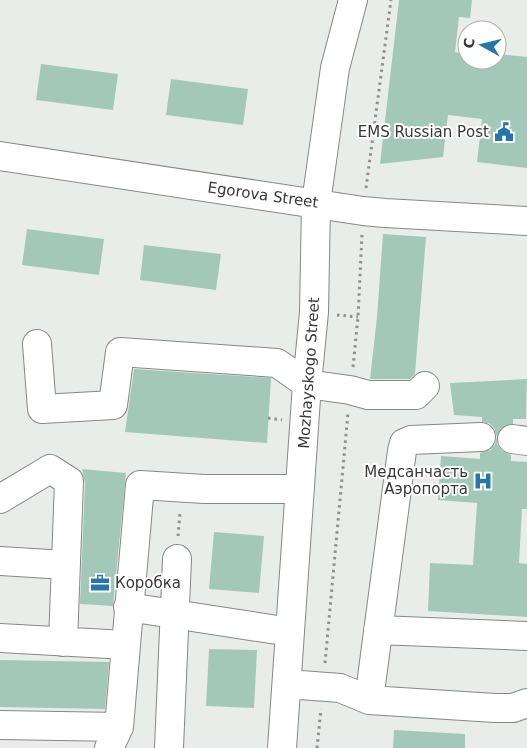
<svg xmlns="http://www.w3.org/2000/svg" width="527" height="748" font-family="'DejaVu Sans',sans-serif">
  <rect width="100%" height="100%" fill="#e9ede9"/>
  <path fill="#a3c8b9" d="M399 0H472L470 18 459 17 455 52 467 54V60H497V54L527 57V168L477 162 482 119 448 115 443 157 380 164Z
    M41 64 118 74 113 110 36 100Z
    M171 79 248 89 243 125 166 115Z
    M27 229 104 239 99 275 22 265Z
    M383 234 426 237 415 374 410 379H370L377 317Z
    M144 245 221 254 216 290 140 280Z
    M134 369 271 378 267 443 125 432Z
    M527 379 526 419H513V424L506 425 500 429 497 437V444L502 451 511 455V461L527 462V509H522L519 563 527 564V617L428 611 430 563 473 565 477 503 438 500 441 456 480 459V453L490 450 495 444 497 437 494 428 489 423 482 422V417L454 415 450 383Z
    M82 469 126 473 113 606 80 604 85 482Z
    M214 532 264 536 259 593 209 589Z
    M209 649 257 650 254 708 206 706Z
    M0 660 109 662 105 709 0 707Z
    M394 730 465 734V748H393Z"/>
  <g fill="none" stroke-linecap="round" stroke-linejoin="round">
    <g stroke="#858986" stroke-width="30">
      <path id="minor" d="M0 156 363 211 385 213 527 221
        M37 344 42 409 113 405 120 352 277 363 307 384 350 390 368 395H416L425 386
        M512 439 527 441
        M0 499 50 469 69 481 63 642
        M0 561 66 565
        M128 607 290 632
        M378 630 527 636
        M0 638 126 645 140 485 204 489H300
        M287 684 340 688 369 700 495 708H513L527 703
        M369 700 402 451 404 443 411 440 481 437
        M0 725 119 727
        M109 748 119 727 126 645
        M169 748 177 559
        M282 748 307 384 314 312 316 203 335 68 353 0"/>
    </g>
    <path stroke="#8d908d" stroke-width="3" stroke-dasharray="2.5 4" stroke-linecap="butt" d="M366 188 391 0
      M337 315 358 317
      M353 367 358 317 362 234
      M268 418 282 420
      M178 536 180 513
      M325 663 348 413
      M317 748 321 709"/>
    <use href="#minor" stroke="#fff" stroke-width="28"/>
  </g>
  <defs>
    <g id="civic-bare" transform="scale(1.5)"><path d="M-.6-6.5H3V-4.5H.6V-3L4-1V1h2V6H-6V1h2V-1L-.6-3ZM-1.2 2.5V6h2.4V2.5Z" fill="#2975a8" stroke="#fff" stroke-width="2.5" paint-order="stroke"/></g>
    <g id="hospital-bare" transform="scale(1.5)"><path d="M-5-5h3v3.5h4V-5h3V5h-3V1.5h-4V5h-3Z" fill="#2975a8" stroke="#fff" stroke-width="2.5" paint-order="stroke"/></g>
    <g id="office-bare" transform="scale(1.5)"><path d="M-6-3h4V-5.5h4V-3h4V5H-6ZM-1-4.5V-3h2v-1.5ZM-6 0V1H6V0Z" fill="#2975a8" stroke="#fff" stroke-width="2.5" paint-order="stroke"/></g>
  </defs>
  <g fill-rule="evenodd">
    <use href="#civic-bare" x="504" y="132"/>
    <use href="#hospital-bare" x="483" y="481"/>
    <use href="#office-bare" x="100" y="583"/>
  </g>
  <g text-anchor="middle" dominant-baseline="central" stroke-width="4" stroke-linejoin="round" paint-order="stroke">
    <g font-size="15" fill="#373837" stroke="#fff" text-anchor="end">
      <text x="489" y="132">EMS Russian Рost</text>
      <text x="468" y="472">Медсанчасть<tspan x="468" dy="17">Аэропорта</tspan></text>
      <text x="115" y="583" text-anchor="start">Коробка</text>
    </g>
    <g font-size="15" fill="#373837" stroke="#fff">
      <text transform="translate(263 195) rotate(8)">Egorova Street</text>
      <text transform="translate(309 373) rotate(-86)">Mozhayskogo Street</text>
    </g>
  </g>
  <g transform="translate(482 45) rotate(278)"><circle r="24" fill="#ffffff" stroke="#afafaf"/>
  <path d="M0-4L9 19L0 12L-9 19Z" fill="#2975a8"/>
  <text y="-8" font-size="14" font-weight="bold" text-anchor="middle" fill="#373837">С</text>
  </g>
</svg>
